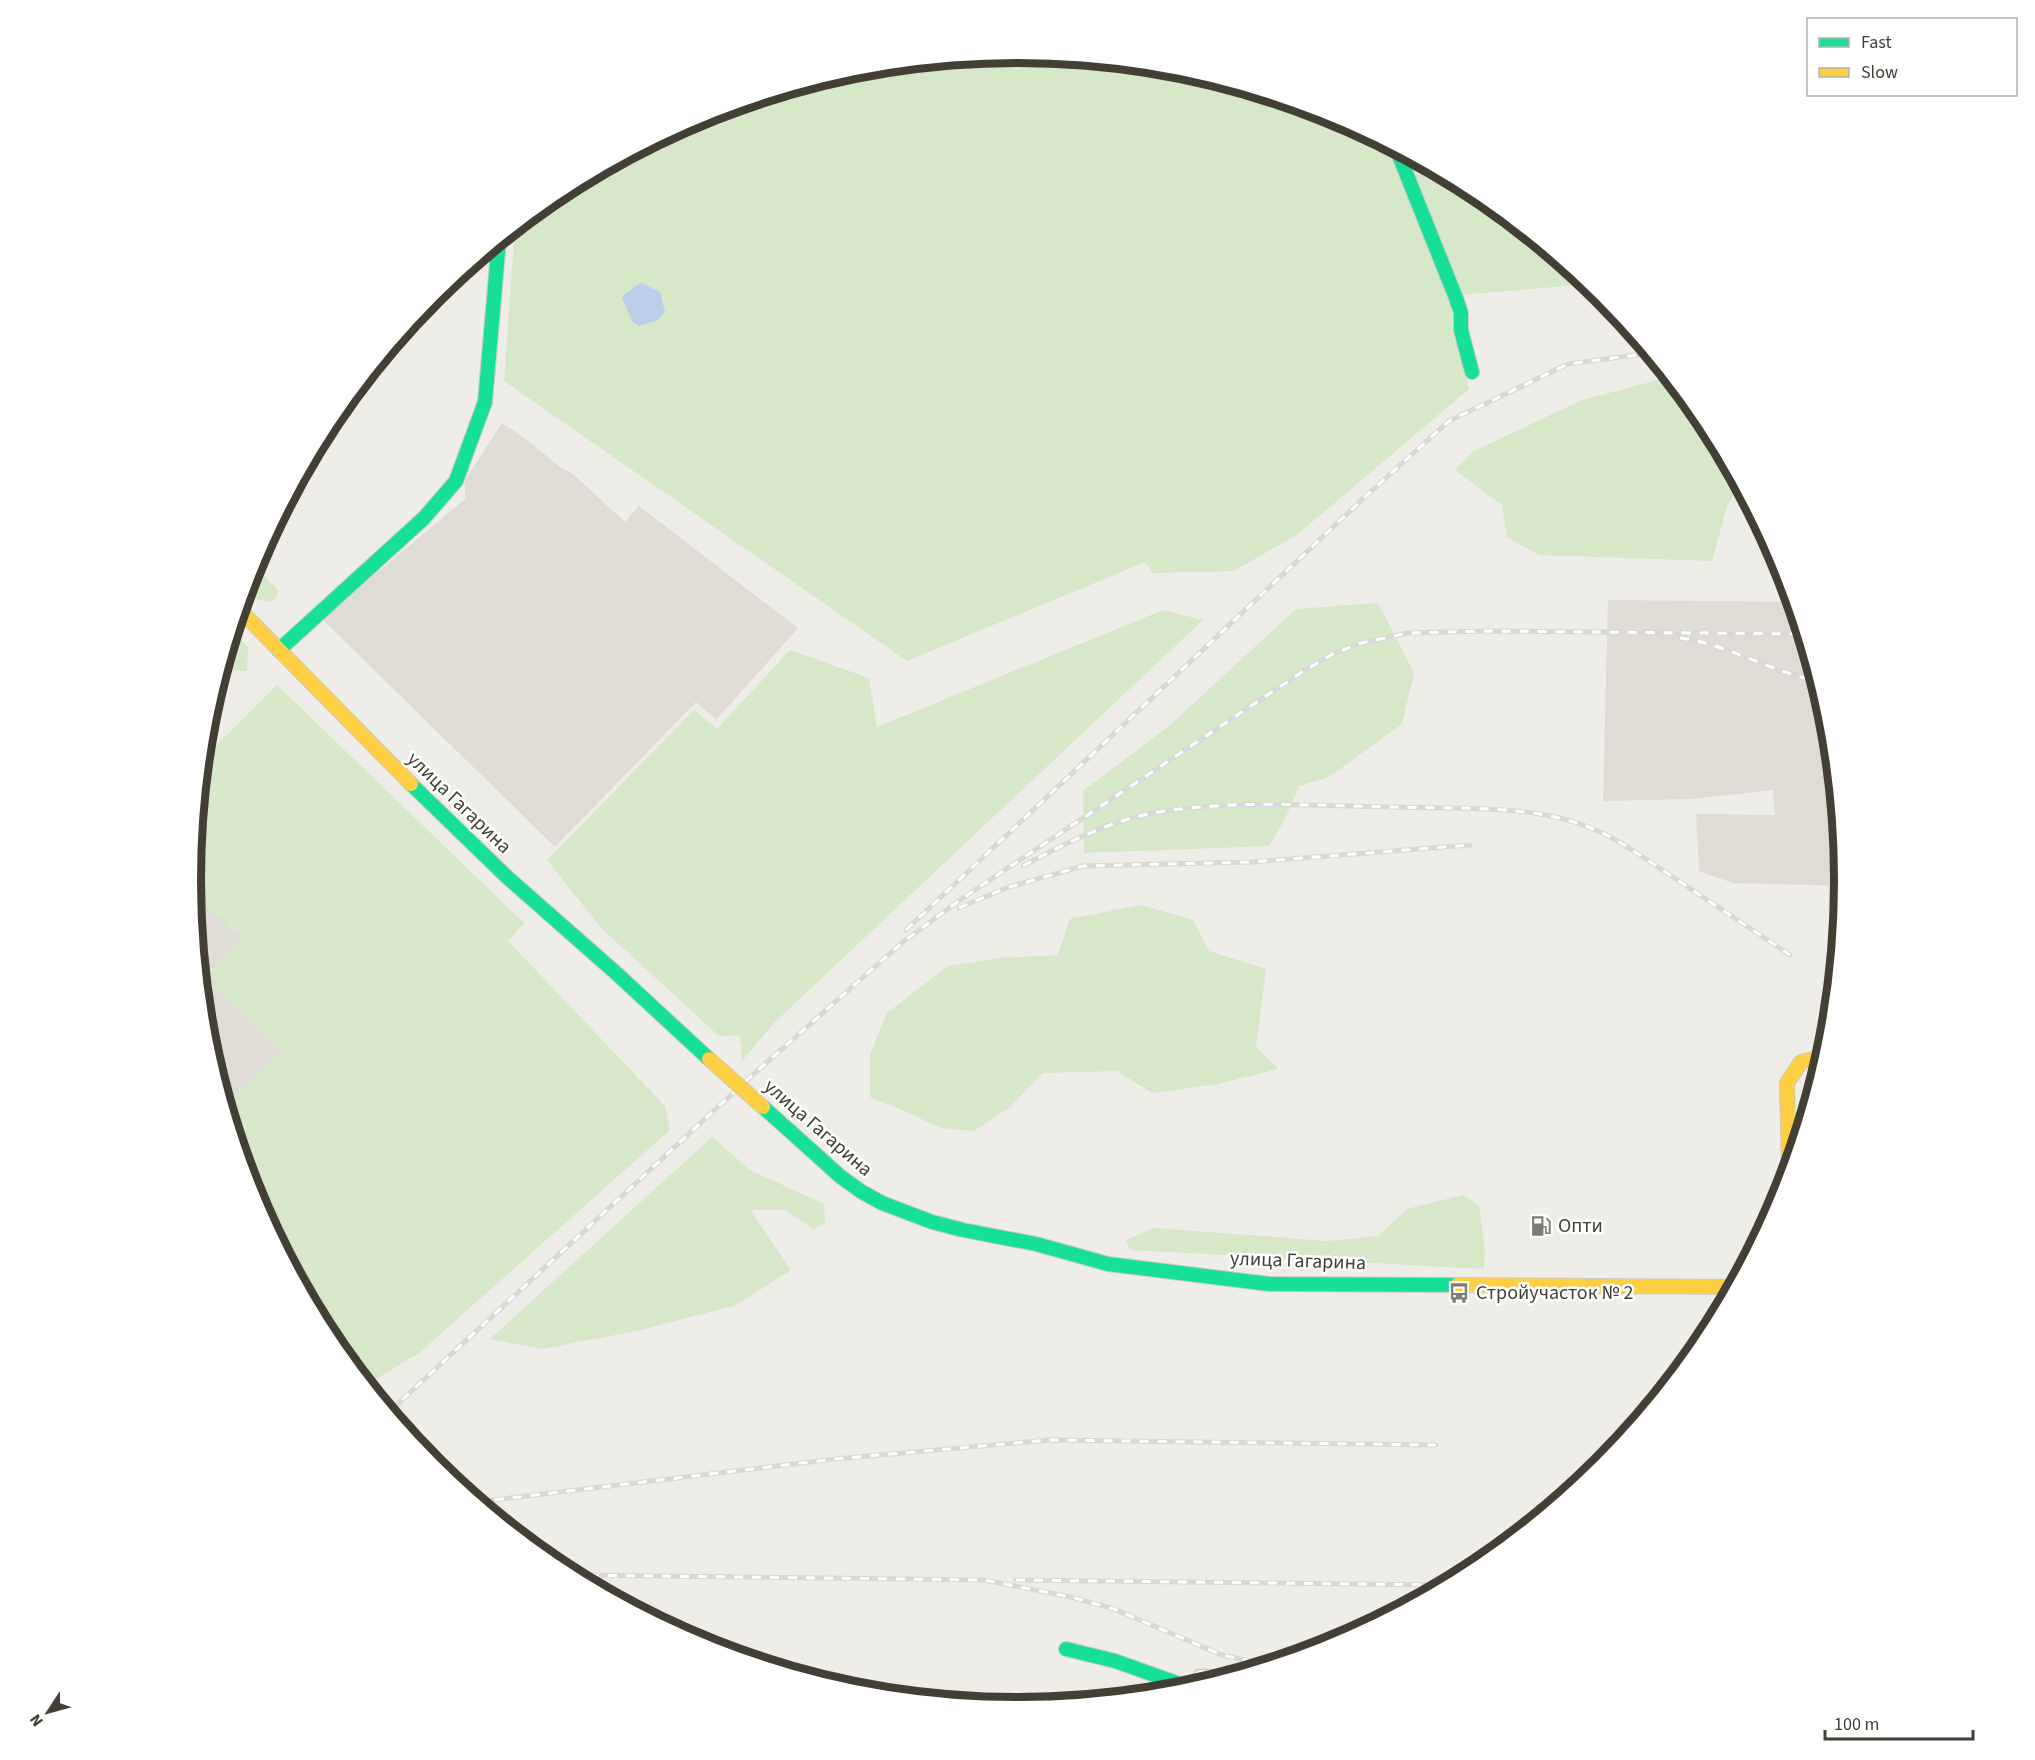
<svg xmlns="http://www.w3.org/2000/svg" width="2035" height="1760" font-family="'Source Sans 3',sans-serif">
  <rect width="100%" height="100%" fill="#eeede7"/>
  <path fill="#dedcd5" d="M502 423 530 442 561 468 573 474 625 522 639 506 798 628 716 720 696 702 555 847 322 619 465 499V480Z
    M1608 600 1794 602 1829 719 1844 886 1733 883 1699 871 1696 814 1775 815 1773 790 1692 799 1603 801Z
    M191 890 244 939 203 978 283 1052 234 1098 218 1081 206 1041Z"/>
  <path fill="#d6e8c8" d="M1018 53 1179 68 1334 116 1385 143 1447 290 1469 389 1298 534 1234 571 1153 573 1145 562 907 661 504 381 515 227 558 192 701 115 856 68Z
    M1405 153 1478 192 1590 284 1460 295Z
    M1670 377 1706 421 1740 486 1727 506 1712 561 1539 555 1507 537 1502 505 1455 470 1474 451 1582 400Z
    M253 564 278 590 276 598 268 602 252 598 245 590Z
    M1378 603 1414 673 1402 724 1329 777 1299 786 1285 819 1269 846 1084 853 1083 791 1169 726 1296 609Z
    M1163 610 1203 620 775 1022 741 1062 742 1048 739 1035 719 1036 601 928 547 860 694 710 717 729 790 650 869 678 877 727Z
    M232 631 248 647 247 671H234L224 660Z
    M277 685 524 923 508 941 665 1106 670 1130 419 1353 366 1385 329 1339 253 1196 218 1081 234 1097 283 1052 203 978 244 939 191 890 190 880 202 760Z
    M1141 905 1193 920 1209 951 1266 969 1256 1047 1278 1069 1218 1084 1152 1093 1117 1071 1043 1073 1010 1107 974 1131 941 1128 902 1110 870 1097V1054L887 1013 948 966 999 958 1058 955 1070 919Z
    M712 1137 750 1170 824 1204 825 1223 813 1229 786 1210H750L791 1270 736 1305 641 1330 542 1349 490 1339Z
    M1463 1195 1479 1206 1485 1250 1484 1269 1130 1250 1126 1240 1154 1228 1327 1241 1378 1236 1407 1209Z"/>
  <path fill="#bacfea" d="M641 283 660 292 665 312 658 320 639 326 633 322 622 299 623 295Z"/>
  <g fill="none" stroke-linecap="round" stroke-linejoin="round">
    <g stroke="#cccbc5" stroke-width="15">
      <path id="street" d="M1201 1685 1200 1676 1228 1677"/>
    </g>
    <g stroke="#cccbbf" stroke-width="16">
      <path id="fast" d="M1396 148 1456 298 1461 313V330L1472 372
        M279 650 424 518 456 481 485 402 499 240
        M411 784 507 877 616 973 709 1059
        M763 1107 841 1177 862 1192 882 1203 932 1222 963 1230 1036 1244 1108 1264 1269 1284 1457 1285
        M1066 1649 1115 1661 1191 1688"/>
    </g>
    <g stroke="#cccbbf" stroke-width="16">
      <path id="slow" d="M239 609 411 784
        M1789 1172 1787 1083 1801 1062 1818 1058
        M1457 1285 1734 1287"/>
    </g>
    <use href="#street" stroke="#fcfcfb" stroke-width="12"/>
    <use href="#fast" stroke="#16e098" stroke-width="14"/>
    <use href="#slow" stroke="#ffcf43" stroke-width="14"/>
    <g stroke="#d8d8d7" stroke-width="5">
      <path id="rail" d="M1680 638C1728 644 1770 672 1818 681
        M1023 866C1064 844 1107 822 1153 813 1232 799 1314 806 1394 807 1456 809 1533 804 1591 828 1621 840 1646 860 1673 877 1712 903 1751 929 1790 955
        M959 908 1006 888 1083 866 1252 862 1470 845
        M906 930 1367 495 1449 421 1568 364 1651 353
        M389 1412 748 1079 903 942 960 900 1302 672 1333 654 1361 643 1408 633 1487 631 1803 634
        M477 1502 835 1459 1049 1440 1436 1445
        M572 1575 984 1580 1071 1597 1114 1609 1222 1655 1268 1665
        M1016 1580 1445 1585"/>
    </g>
    <use href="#rail" stroke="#fff" stroke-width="3" stroke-dasharray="9" stroke-linecap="butt"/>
    <g stroke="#cccbbf" stroke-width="16" stroke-linecap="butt">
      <path id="slow-bridge" d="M709 1059 763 1107"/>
    </g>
    <use href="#slow-bridge" stroke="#ffcf43" stroke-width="14"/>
  </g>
  <defs>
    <g id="fuel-bare" transform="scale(1.62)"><path d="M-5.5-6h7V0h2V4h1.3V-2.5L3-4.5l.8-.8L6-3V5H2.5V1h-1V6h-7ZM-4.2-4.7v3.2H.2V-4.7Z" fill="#7f7c73" stroke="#fff" stroke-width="2.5" paint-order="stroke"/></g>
    <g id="bus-bare" transform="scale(1.62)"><path d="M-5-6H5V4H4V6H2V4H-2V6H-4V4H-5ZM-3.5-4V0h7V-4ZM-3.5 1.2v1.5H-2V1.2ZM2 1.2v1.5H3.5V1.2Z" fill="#7f7c73" stroke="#fff" stroke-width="2.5" paint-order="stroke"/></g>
  </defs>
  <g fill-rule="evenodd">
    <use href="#fuel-bare" x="1541" y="1226"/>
    <use href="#bus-bare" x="1459" y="1293"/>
  </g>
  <g text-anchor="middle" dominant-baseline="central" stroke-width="5" stroke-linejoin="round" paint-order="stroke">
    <g font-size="20" fill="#433f34" stroke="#fff">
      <text transform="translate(459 803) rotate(44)">улица Гагарина</text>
      <text transform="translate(818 1128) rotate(41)">улица Гагарина</text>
      <text transform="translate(1298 1261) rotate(2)">улица Гагарина</text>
    </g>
    <g font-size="20" fill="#433f34" stroke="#fff" text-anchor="start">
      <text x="1558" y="1226">Опти</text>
      <text x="1476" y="1293">Стройучасток № 2</text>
    </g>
  </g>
  <path d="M0 0H2035V1760H0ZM1017 63H1018A816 816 0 0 1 1834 879V881A816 816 0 0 1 1018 1697H1017A816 816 0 0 1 201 881V879A816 816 0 0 1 1017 63Z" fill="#fff" fill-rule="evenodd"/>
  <path fill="none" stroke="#433f34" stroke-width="8" d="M1017 63H1018A816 816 0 0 1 1834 879V881A816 816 0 0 1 1018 1697H1017A816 816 0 0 1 201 881V879A816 816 0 0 1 1017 63Z"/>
  <rect x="1807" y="18" width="210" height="78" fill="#ffffff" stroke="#b4b2ae" stroke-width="1.5"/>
  <rect x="1819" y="38" width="30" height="9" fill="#16e098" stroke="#b4b2ae" stroke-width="1.5"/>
  <text x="1861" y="48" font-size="18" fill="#433f34">Fast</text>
  <rect x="1819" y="68" width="30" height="9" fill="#ffcf43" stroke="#b4b2ae" stroke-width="1.5"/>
  <text x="1861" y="78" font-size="18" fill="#433f34">Slow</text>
  <g transform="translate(48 1712) rotate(234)" stroke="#ffffff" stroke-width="4.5" paint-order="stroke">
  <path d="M0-4.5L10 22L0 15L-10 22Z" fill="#433f34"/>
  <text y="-9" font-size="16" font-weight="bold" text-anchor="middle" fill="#433f34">N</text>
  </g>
  <path d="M1825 1730v9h148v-9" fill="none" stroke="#433f34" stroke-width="3"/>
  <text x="1834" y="1730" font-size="18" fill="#433f34" stroke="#ffffff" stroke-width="4.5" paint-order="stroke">100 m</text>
</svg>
